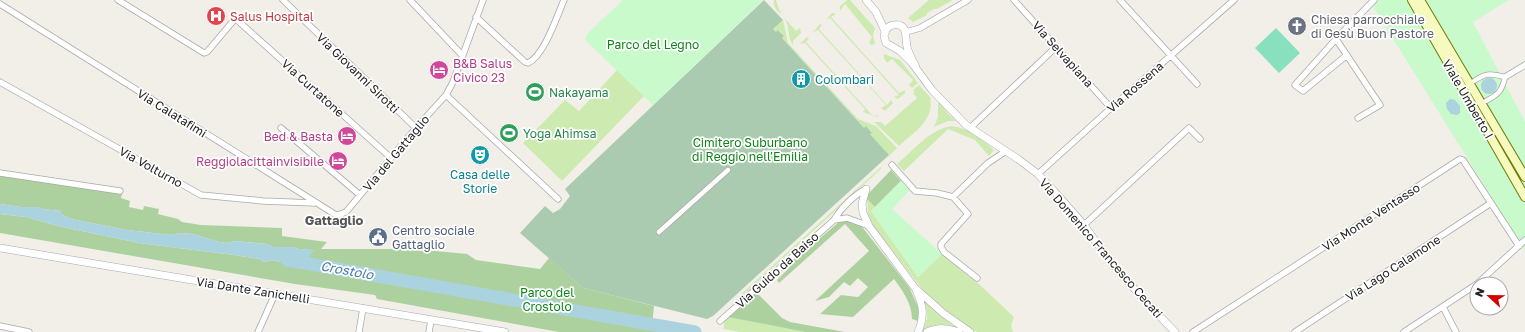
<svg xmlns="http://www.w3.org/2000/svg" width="1525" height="332" font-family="'Golos Text',sans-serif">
  <rect width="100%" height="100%" fill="#f2efe9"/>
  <path fill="#cdebb0" d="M774 0H776L780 12 784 8 780 13 796 31 800 28 801 33 793 41V45C787 37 790 27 785 19 781 13 772 9 774 0Z
    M847 0H850L875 28 873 35 875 44 871 45 869 42 872 37 845 4 840 11V6Z
    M929 0H953L937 9H934L927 13V15L913 22 908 18Z
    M832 13 836 14 831 17 899 93 905 90V93L898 99 894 97 899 95 830 18 826 20Z
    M783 20 788 43 858 119 876 126 897 148 886 159 889 155 870 134 872 132 866 126 864 128 782 38 784 36 779 30 776 32 773 29Z
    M820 24 822 25 819 29 887 105 891 100 893 103 885 111 881 108 886 105 818 30 813 32Z
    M807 37 809 38 806 42 872 115 876 116 878 114 877 117 863 112 865 109 805 43 800 44Z
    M884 54 900 60 918 83 912 88 909 85 913 80 892 59 887 63 884 58Z
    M617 70 644 96 562 181 523 143 565 100 579 111Z
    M919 85 930 97C935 120 914 132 899 146L874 122H881L885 126 917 98 913 93 915 92 913 90Z
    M938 100 948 114 956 121H948L934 127 938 117Z
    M951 126C971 129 979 137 994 150L989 156 975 140 948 129 904 171 897 164C914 150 929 130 951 126Z
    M881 167 882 168 741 297 737 298Z
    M867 199 875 207 871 211 918 277 942 254 980 285 1014 317 1011 325 1013 332H977L966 326 943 308 924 291 873 226 868 215Z
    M923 298 937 313 955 327C943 323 933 324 923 330 929 319 928 310 923 298Z
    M728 317 805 332H739L724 329V322Z"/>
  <path fill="#add19e" d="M891 170 901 181 875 207 867 199 868 194Z
    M0 173 120 191 123 190 121 198 130 201 129 207 143 210 144 206 159 209 158 214 178 219 182 222 201 225 282 228V236L327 242 321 249H415L467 254 476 260 540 269 549 258 583 288 654 306 652 326 675 332H559L377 299 375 295 295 284 0 233V214L26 217 58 226 139 243 234 255 260 259 264 262 273 260 301 267 307 249 300 250 295 247H273L267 244 235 241 227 243 219 242 193 234 180 233 171 235 127 230 71 219 61 214V211L42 209 39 207H21L0 204Z
    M845 220 856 223 863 228 909 287 919 309 918 321 912 319C912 304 903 291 894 279L853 317 820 314 841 295 858 297 868 287 858 278 850 286 844 282 829 297 815 301 869 251 845 224 779 283 777 280 789 268 788 266 833 227 839 222Z
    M756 292 782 318 790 322 845 332H805L728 317Z"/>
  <path fill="#aacbaf" d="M764 0 783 20 773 29 776 32 778 30 784 36 782 38 864 128 866 126 872 133 870 134 889 155 713 316 707 319 583 288 520 233 545 206 553 213 560 209 570 196 565 189Z"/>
  <path fill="#c8facc" d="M623 0H763L653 105 585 40 587 34Z
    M1369 0H1509L1473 22 1525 122V251Z
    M901 181 910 190 892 209 942 254 918 277 871 211Z"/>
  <path fill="#88e0be" d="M1276 28 1300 53 1279 73 1255 48Z"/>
  <path fill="#aad3df" d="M1481 86a8 8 0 1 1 16 0a8 8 0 1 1-16 0Z
    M1450 99 1455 100 1460 106V113L1457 115 1451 114 1447 109 1446 103Z
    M0 204 21 207H39L42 209 61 211V214L71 219 127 230 171 235 180 233 193 234 219 242 227 243 235 241 267 244 273 247H295L300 250 307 249 314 250 301 267 273 260 264 262 260 259 234 255 139 243 58 226 26 217 0 214Z"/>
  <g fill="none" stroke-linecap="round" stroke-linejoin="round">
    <path stroke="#aad3df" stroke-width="13" d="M287 260 695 332"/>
    <g stroke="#a9a9a9" stroke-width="6">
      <path id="pedestrian" d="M1474 81C1486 73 1491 73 1505 77 1502 91 1499 94 1486 101
        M659 232 728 170"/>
    </g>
    <g stroke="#a9a9a9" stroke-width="7">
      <path id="minor" d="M118 0 204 53 207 52 234 20H237L391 158
        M283 0 416 128
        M410 0 462 55
        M483 0 453 82 446 95 558 199
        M1014 0 1111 108
        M1120 0 1197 84
        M0 4 336 215 341 214 346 212 416 128 446 95
        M476 17 525 62 528 63C544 56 557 16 564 0
        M906 32 920 28 968 0
        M1336 39 1380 105 1358 118
        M1347 55 1303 91 1295 85 1336 39 1374 0
        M1505 77 1525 65
        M0 82 201 195 263 201 314 203
        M281 128 360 195
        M970 128 1056 47
        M892 165 915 191 937 193 953 197 988 163 1006 151
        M0 173 120 191
        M1038 174 1111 108 1234 0
        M953 197 968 214 941 244V247L944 252 977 278
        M834 220 847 218 869 226
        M1084 225 1189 128 1200 139
        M1477 284 1525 240
        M1443 307 1456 332
        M720 321 834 220C841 208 854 195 866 189
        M0 326 29 332
        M258 332 275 294
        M359 332 363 308
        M429 332 431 320
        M1193 332 1460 159 1463 160 1519 246
        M1295 332 1491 203
        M1404 332 1477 284"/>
    </g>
    <g stroke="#a9a9a9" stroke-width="8">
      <path id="tertiary" d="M866 0 876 12 885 31
        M916 67C913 61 909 54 907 47 905 39 909 22 893 25 888 26 885 31 884 36L886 43 900 51 912 63 932 90 966 125 1018 159 1038 174 1054 191 1084 225 1109 260 1147 303 1175 332
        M866 189 862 204 863 213 869 226 915 288 943 313 970 332
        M0 248 505 332
        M916 290C923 305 925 316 918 332
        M927 332C939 327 947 328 959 332"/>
    </g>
    <g stroke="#707d05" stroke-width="10">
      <path id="secondary" d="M1412 0 1525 197
        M1420 0 1525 177"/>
    </g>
    <use href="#pedestrian" stroke="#fff" stroke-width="4.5"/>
    <use href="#minor" stroke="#fff" stroke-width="5.5"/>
    <use href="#tertiary" stroke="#fff" stroke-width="7"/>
    <use href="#secondary" stroke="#f7fabf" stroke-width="8"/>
  </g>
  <defs>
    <g id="hospital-disc" transform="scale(1)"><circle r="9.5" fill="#e0444e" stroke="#fff"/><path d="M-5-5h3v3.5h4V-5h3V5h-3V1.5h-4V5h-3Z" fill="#fff"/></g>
    <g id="church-disc" transform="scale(1)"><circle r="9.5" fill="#6b7280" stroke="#fff"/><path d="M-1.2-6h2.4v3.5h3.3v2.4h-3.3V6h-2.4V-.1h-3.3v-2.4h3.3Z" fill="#fff"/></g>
    <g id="hotel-disc" transform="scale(1)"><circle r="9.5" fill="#d1479c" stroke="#fff"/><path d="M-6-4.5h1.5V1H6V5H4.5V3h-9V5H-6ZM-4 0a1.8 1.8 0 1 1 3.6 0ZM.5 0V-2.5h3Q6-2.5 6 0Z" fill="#fff"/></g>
    <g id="building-disc" transform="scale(1)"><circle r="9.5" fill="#0f9aa8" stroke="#fff"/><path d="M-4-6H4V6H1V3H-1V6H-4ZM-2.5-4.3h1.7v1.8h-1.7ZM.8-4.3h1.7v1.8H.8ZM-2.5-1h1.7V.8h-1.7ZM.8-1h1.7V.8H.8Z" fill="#fff"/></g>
    <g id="stadium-disc" transform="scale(1)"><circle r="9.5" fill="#2e9e5b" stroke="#fff"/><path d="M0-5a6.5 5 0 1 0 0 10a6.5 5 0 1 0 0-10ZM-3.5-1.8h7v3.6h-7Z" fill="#fff"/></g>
    <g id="theatre-disc" transform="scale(1)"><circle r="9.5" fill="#0f9aa8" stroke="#fff"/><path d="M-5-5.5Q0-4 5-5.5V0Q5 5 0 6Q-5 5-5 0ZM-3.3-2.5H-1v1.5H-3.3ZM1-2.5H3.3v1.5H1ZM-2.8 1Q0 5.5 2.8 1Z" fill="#fff"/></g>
    <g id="civic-disc" transform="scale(1)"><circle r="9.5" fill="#5c6f8a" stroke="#fff"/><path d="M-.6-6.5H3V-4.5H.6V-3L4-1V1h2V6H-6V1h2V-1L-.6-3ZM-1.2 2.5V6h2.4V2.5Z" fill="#fff"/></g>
  </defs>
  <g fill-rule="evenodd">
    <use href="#hospital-disc" x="216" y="16"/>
    <use href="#church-disc" x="1297" y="26"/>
    <use href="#hotel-disc" x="439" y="70"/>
    <use href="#building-disc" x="801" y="79"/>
    <use href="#stadium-disc" x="535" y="92"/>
    <use href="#stadium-disc" x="509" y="133"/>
    <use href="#hotel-disc" x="347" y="136"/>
    <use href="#theatre-disc" x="480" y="155"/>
    <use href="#hotel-disc" x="338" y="161"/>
    <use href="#civic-disc" x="378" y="237"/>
  </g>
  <g text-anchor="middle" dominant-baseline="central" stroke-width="3.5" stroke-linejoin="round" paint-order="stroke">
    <g font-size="12" fill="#be3a42" stroke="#fff" text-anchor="start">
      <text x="230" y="16">Salus Hospital</text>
    </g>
    <g font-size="12" fill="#5b616d" stroke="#fff" text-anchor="start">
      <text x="1311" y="19">Chiesa parrocchiale<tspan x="1311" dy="14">di Gesù Buon Pastore</tspan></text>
    </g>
    <g font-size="12" fill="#0c8416" stroke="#fff">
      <text x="653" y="44">Parco del Legno</text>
      <text x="750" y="142">Cimitero Suburbano<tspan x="750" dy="14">di Reggio nell'Emilia</tspan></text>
      <text x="547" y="292">Parco del<tspan x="547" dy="14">Crostolo</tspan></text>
    </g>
    <g font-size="12" fill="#222" stroke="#fff">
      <text transform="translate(1063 54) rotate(48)">Via Selvapiana</text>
      <text transform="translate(358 73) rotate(44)">Via Giovanni Sirotti</text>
      <text transform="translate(1135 87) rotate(-41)">Via Rossena</text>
      <text transform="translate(313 88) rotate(42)">Via Curtatone</text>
      <text transform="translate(1468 99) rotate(60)">Viale Umberto I</text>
      <text transform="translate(172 113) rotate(32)">Via Calatafimi</text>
      <text transform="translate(396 153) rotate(-50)">Via del Gattaglio</text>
      <text transform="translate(151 167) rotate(29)">Via Volturno</text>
      <text transform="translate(1371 217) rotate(-33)">Via Monte Ventasso</text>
      <text transform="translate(1101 248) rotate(49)">Via Domenico Francesco Cecati</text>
      <text transform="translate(1393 268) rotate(-33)">Via Lago Calamone</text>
      <text transform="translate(777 270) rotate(-42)">Via Guido da Baiso</text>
      <text transform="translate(253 290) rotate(9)">Via Dante Zanichelli</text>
    </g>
    <g font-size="12" fill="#b23c85" stroke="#fff" text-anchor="end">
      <text x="453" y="63" text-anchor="start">B&amp;B Salus<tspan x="453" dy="14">Civico 23</tspan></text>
      <text x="333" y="136">Bed &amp; Basta</text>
      <text x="324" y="161">Reggiolacittainvisibile</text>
    </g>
    <g font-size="12" fill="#0d838f" stroke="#fff" text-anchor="start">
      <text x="815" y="79">Colombari</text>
      <text x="480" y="174" text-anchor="middle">Casa delle<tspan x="480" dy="14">Storie</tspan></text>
    </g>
    <g font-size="12" fill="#27864d" stroke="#fff" text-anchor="start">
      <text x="549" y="92">Nakayama</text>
      <text x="523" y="133">Yoga Ahimsa</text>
    </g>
    <g font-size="12" fill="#4e5e75" stroke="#fff" text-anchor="start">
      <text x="392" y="230">Centro sociale<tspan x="392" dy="14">Gattaglio</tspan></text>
    </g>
    <g font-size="13" font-weight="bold" fill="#555" stroke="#fff">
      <text x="334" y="220">Gattaglio</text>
    </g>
    <g font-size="13" font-style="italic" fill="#4a7aab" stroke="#fff">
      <text transform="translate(347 270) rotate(10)">Crostolo</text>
    </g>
  </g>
  <g transform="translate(1489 296) rotate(292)"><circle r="19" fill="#ffffff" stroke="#a7a7a7"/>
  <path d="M0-3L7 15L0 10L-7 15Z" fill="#d40000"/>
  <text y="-6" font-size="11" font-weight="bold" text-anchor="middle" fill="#222222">N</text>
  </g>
</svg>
